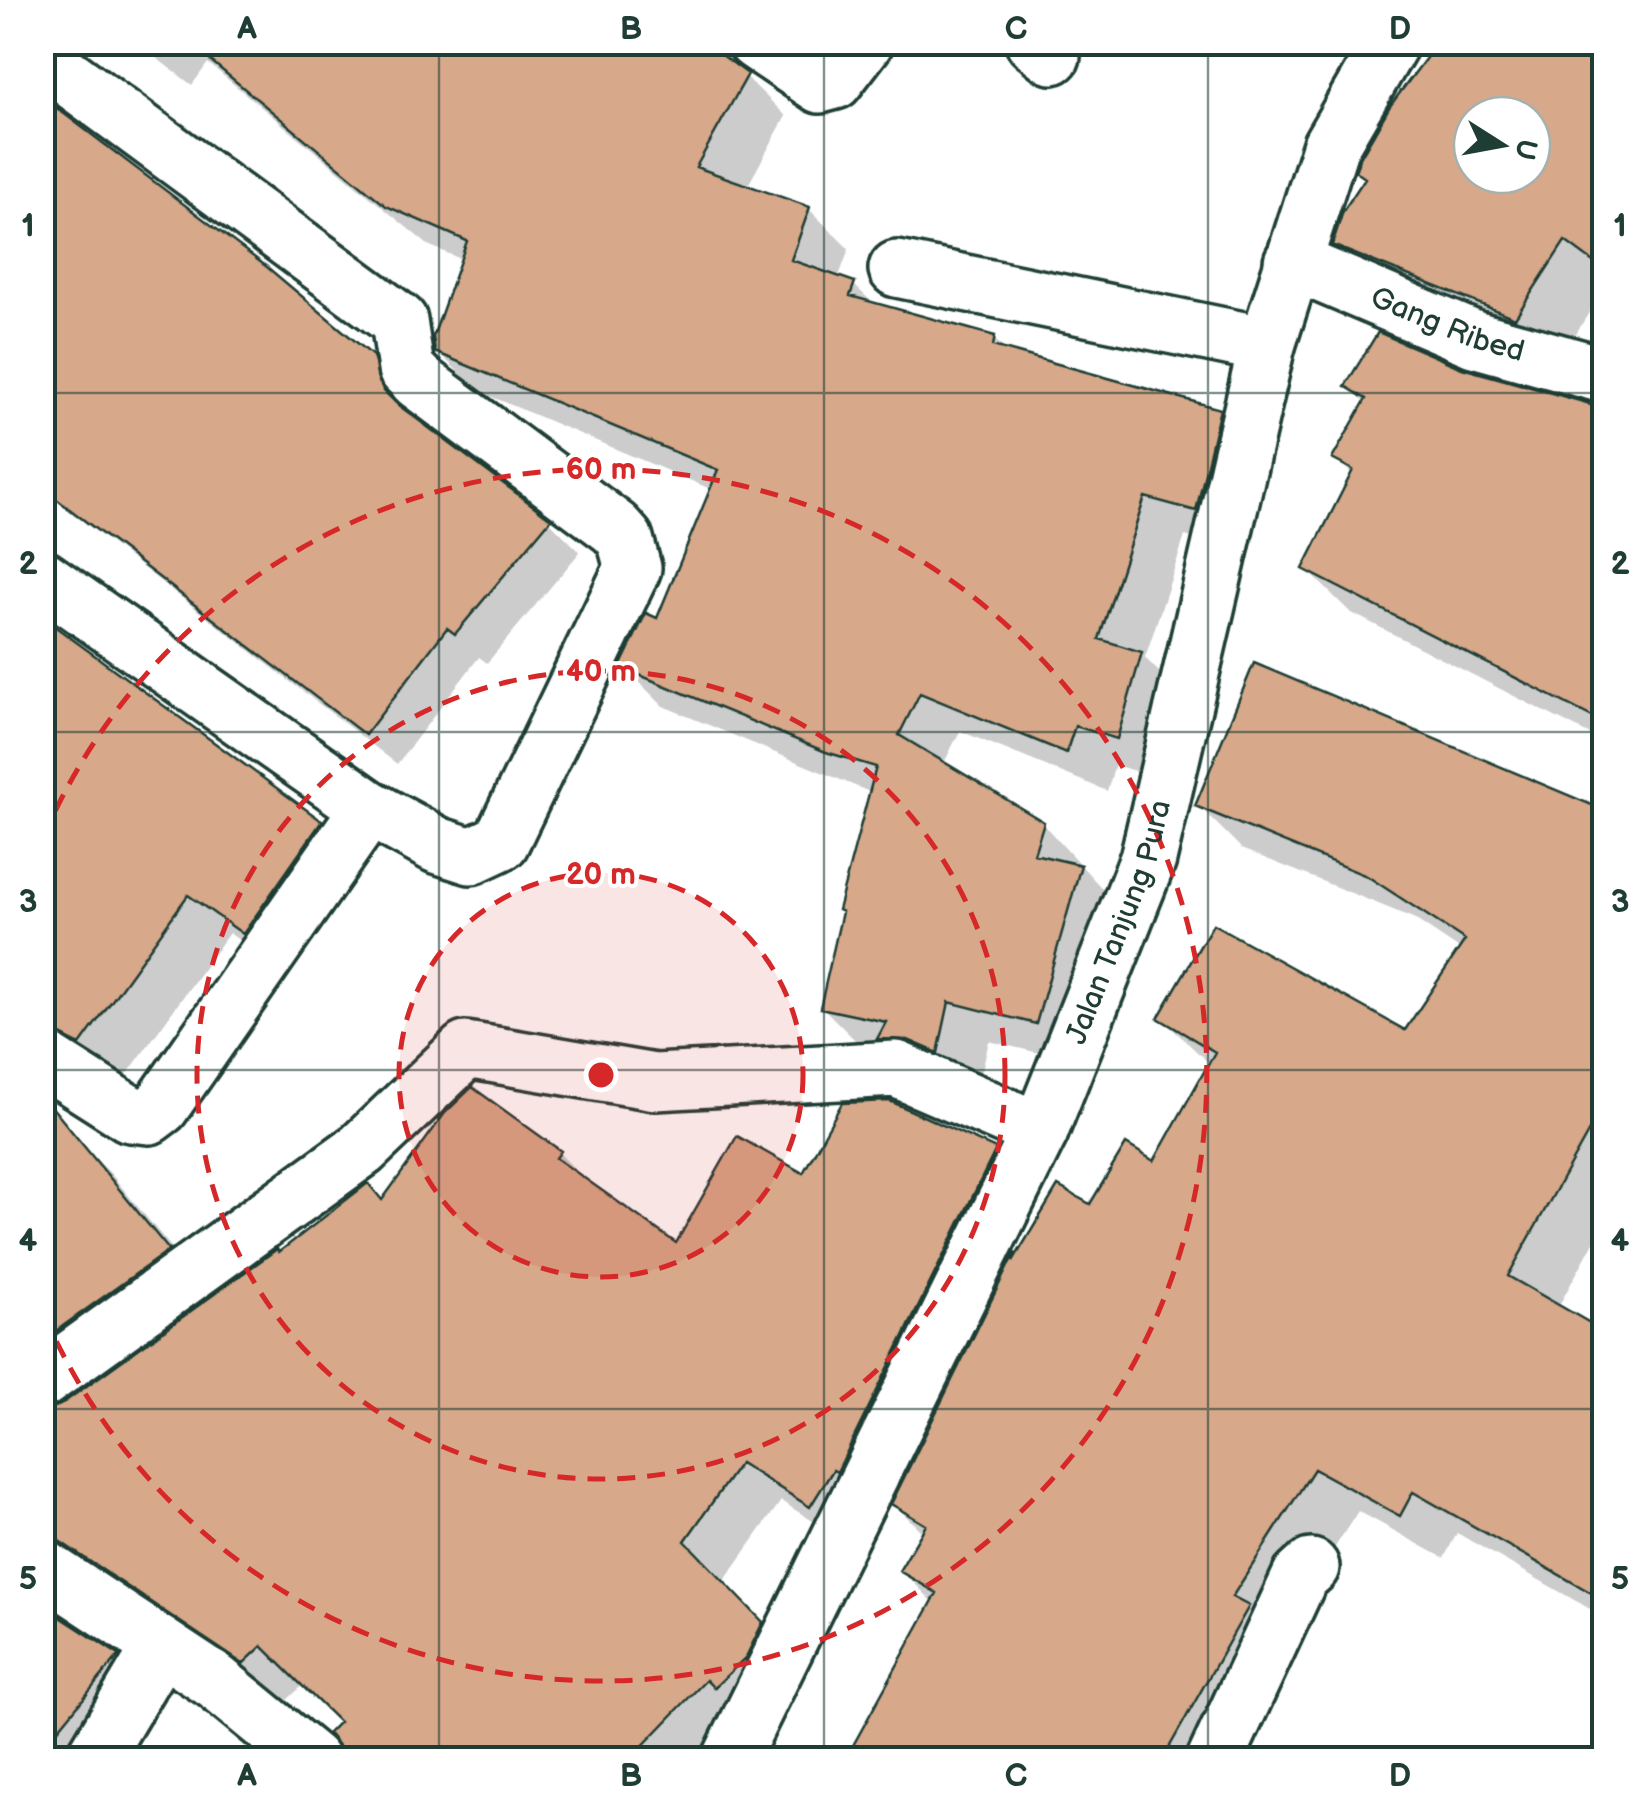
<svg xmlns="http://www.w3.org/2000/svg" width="1647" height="1802" font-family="'Balsamiq Sans',sans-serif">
  <rect width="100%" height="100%" fill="#fff"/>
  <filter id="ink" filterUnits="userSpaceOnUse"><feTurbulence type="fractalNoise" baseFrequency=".01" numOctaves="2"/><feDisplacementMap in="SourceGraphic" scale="20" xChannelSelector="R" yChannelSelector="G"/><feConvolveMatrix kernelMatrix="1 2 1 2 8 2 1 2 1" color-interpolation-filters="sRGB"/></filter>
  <g filter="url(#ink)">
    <path fill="#0003" fill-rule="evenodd" d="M135 42H699L727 58 786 116 747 187 809 209 849 249 838 279 853 284 875 305 994 339 1008 352 1219 411 1259 451 1236 550 1185 536 1145 658 1181 694 1157 778 1115 765 1107 791 960 731 943 765 1043 824 1120 908 1076 1062 989 1041 977 1091 863 1048 823 1008 872 793 663 706 623 666 659 621 713 490 478 391 437 351 463 260 428 245 208 63 192 85Z
      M1455 42H1604V289L1559 360 1378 288 1335 244ZM1472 115H1532V175H1472Z
      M54 109 217 229 371 358 385 403 389 401 378 365 403 390 412 418 549 521 580 552 487 663 479 657 397 764 42 490V124Z
      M1465 371 1595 410 1604 407V742L1350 612 1306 569 1353 475 1335 458 1367 404 1348 386Z
      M42 619 320 823 360 863 284 972 229 933 121 1083 42 1037Z
      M1255 667 1604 813V1224L1558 1307 1604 1333V1617L1457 1533 1444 1558 1358 1511 1277 1638 1230 1760H847L934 1603 902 1571 924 1534 894 1504 1090 1208 1155 1165 1211 1065 1161 1018 1406 1033 1461 950 1413 918 1242 849 1198 805Z
      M71 1134 111 1174 207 1291 63 1395 50 1412 279 1256 384 1202 559 1153 592 1186 677 1247 804 1177 995 1151 1035 1191 851 1545 781 1501 723 1583 802 1664 707 1760H344L342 1722 304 1684 285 1702 101 1580 55 1591 51 1613 117 1657 157 1697 106 1760H42V1157Z"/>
    <path fill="#d7a889" stroke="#1f3d34" stroke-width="2.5" fill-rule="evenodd" d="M188 42H704L748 74 696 167 810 207 791 260 855 282 850 296 995 336 993 346 1220 409 1196 511 1145 497 1099 639 1142 652 1117 739 1075 726 1066 753 920 693 899 735 1044 822 1034 854 1081 865 1036 1024 949 1002 938 1053 908 1040 877 1039 886 1022 820 1008 842 912 838 910 876 767 826 752 620 667 646 613 657 618 718 470 435 352 433 337 467 241 386 206Z
      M1438 42H1573L1604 65V270L1565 241 1515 318 1332 245 1343 211 1365 178 1355 171 1360 158 1390 106ZM1472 115H1532V175H1472Z
      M42 97 267 267 373 356 383 390 397 404 551 519 455 634 447 628 365 735 42 488Z
      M1378 332 1462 368 1587 403 1604 414V723L1303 569 1353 470 1332 459 1366 399 1345 386Z
      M42 617 322 821 243 934 188 895 80 1045 42 1027Z
      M1254 663 1604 810V1104L1508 1276 1604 1331V1600L1413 1492 1400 1516 1314 1469 1232 1597 1249 1606 1162 1760H845L937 1593 899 1571 926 1525 891 1504 1015 1252 1013 1261 1058 1186 1090 1204 1126 1144 1154 1161 1215 1052 1158 1018 1213 924 1405 1030 1465 940 1367 876 1195 806Z
      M472 1087 561 1151 556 1158 676 1243 737 1136 803 1173 842 1103 890 1101 996 1149 837 1472 833 1470 810 1507 740 1463 685 1541 763 1622 746 1657 714 1688 706 1680 629 1760H341L340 1748 328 1733 339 1722 262 1646 243 1664 59 1541 42 1536V1411L60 1405 277 1249 279 1252 368 1183 382 1200 445 1113Z
      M42 1095 169 1250 42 1341Z
      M42 1605 119 1655 42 1749Z"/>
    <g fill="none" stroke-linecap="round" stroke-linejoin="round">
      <g stroke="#1f3d34" stroke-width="62">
        <g id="minor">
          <path d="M756 42 820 85 835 81 865 42"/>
          <path d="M1034 42 1052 56"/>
          <path d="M42 58 399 321 406 369 419 382 615 528 625 539 633 568 501 842 471 856 437 845 369 808 42 578"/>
          <path id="s1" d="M1292 262 1474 339 1604 375"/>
          <path d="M897 269 1267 345"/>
          <path d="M42 1058 130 1114 149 1116 161 1107 369 808"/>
          <path d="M42 1380 362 1149 466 1050 655 1082 896 1069 1040 1131"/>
          <path d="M42 1567 216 1682 311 1760"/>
          <path d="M93 1760 161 1646"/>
          <path id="s2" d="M730 1760 1040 1131 1148 859 1267 345 1331 145 1391 42"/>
          <path d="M1215 1760 1300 1577 1311 1567"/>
        </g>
      </g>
      <use href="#minor" stroke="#fff" stroke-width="55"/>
    </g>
  </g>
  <path fill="none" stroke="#1f3d34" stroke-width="2.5" stroke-opacity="0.55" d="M439 42V1760M824 42V1760M1208 42V1760M42 393H1604M42 732H1604M42 1070H1604M42 1409H1604"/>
  <circle cx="601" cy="1075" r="202" fill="#d62828" fill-opacity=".12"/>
  <g fill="none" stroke="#d62828" stroke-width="5" stroke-dasharray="18 12">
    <circle cx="601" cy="1075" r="202"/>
    <circle cx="601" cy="1075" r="404"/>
    <path d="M43 838A606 606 0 1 1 43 1312"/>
  </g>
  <g text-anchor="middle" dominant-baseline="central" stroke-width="8" stroke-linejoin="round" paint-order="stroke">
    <g font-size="30" fill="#1f3d34" stroke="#fff">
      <text stroke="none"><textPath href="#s1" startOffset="168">Gang Ribed</textPath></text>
      <text stroke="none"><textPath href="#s2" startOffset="925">Jalan Tanjung Pura</textPath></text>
    </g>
  </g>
  <circle cx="601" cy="1075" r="15" fill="#d62828" stroke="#fff" stroke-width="5"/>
  <g font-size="30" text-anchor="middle" font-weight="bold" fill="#d62828" stroke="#fff" stroke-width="8" stroke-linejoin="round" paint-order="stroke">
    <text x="601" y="479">60 m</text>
    <text x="601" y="681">40 m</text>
    <text x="601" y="884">20 m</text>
  </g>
  <rect width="1647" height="1802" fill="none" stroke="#fff" stroke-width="110"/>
  <g transform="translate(1502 145) rotate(101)"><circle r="48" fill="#ffffff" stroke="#a5b1ae" stroke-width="2.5"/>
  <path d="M0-8L18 38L0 25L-18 38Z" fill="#1f3d34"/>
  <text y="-15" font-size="28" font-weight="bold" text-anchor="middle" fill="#1f3d34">U</text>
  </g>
  <rect x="55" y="55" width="1537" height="1692" fill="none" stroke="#1f3d34" stroke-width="4"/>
  <g font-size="32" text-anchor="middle" font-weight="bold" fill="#1f3d34">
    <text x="247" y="39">A</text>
    <text x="631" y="39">B</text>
    <text x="1016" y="39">C</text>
    <text x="1400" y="39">D</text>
    <text x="28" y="236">1</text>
    <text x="1620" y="236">1</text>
    <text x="28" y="574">2</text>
    <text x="1620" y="574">2</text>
    <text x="28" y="912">3</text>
    <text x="1620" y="912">3</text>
    <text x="28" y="1251">4</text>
    <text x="1620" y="1251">4</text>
    <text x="28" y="1589">5</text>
    <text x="1620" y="1589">5</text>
    <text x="247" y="1786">A</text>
    <text x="631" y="1786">B</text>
    <text x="1016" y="1786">C</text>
    <text x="1400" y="1786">D</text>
  </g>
</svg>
